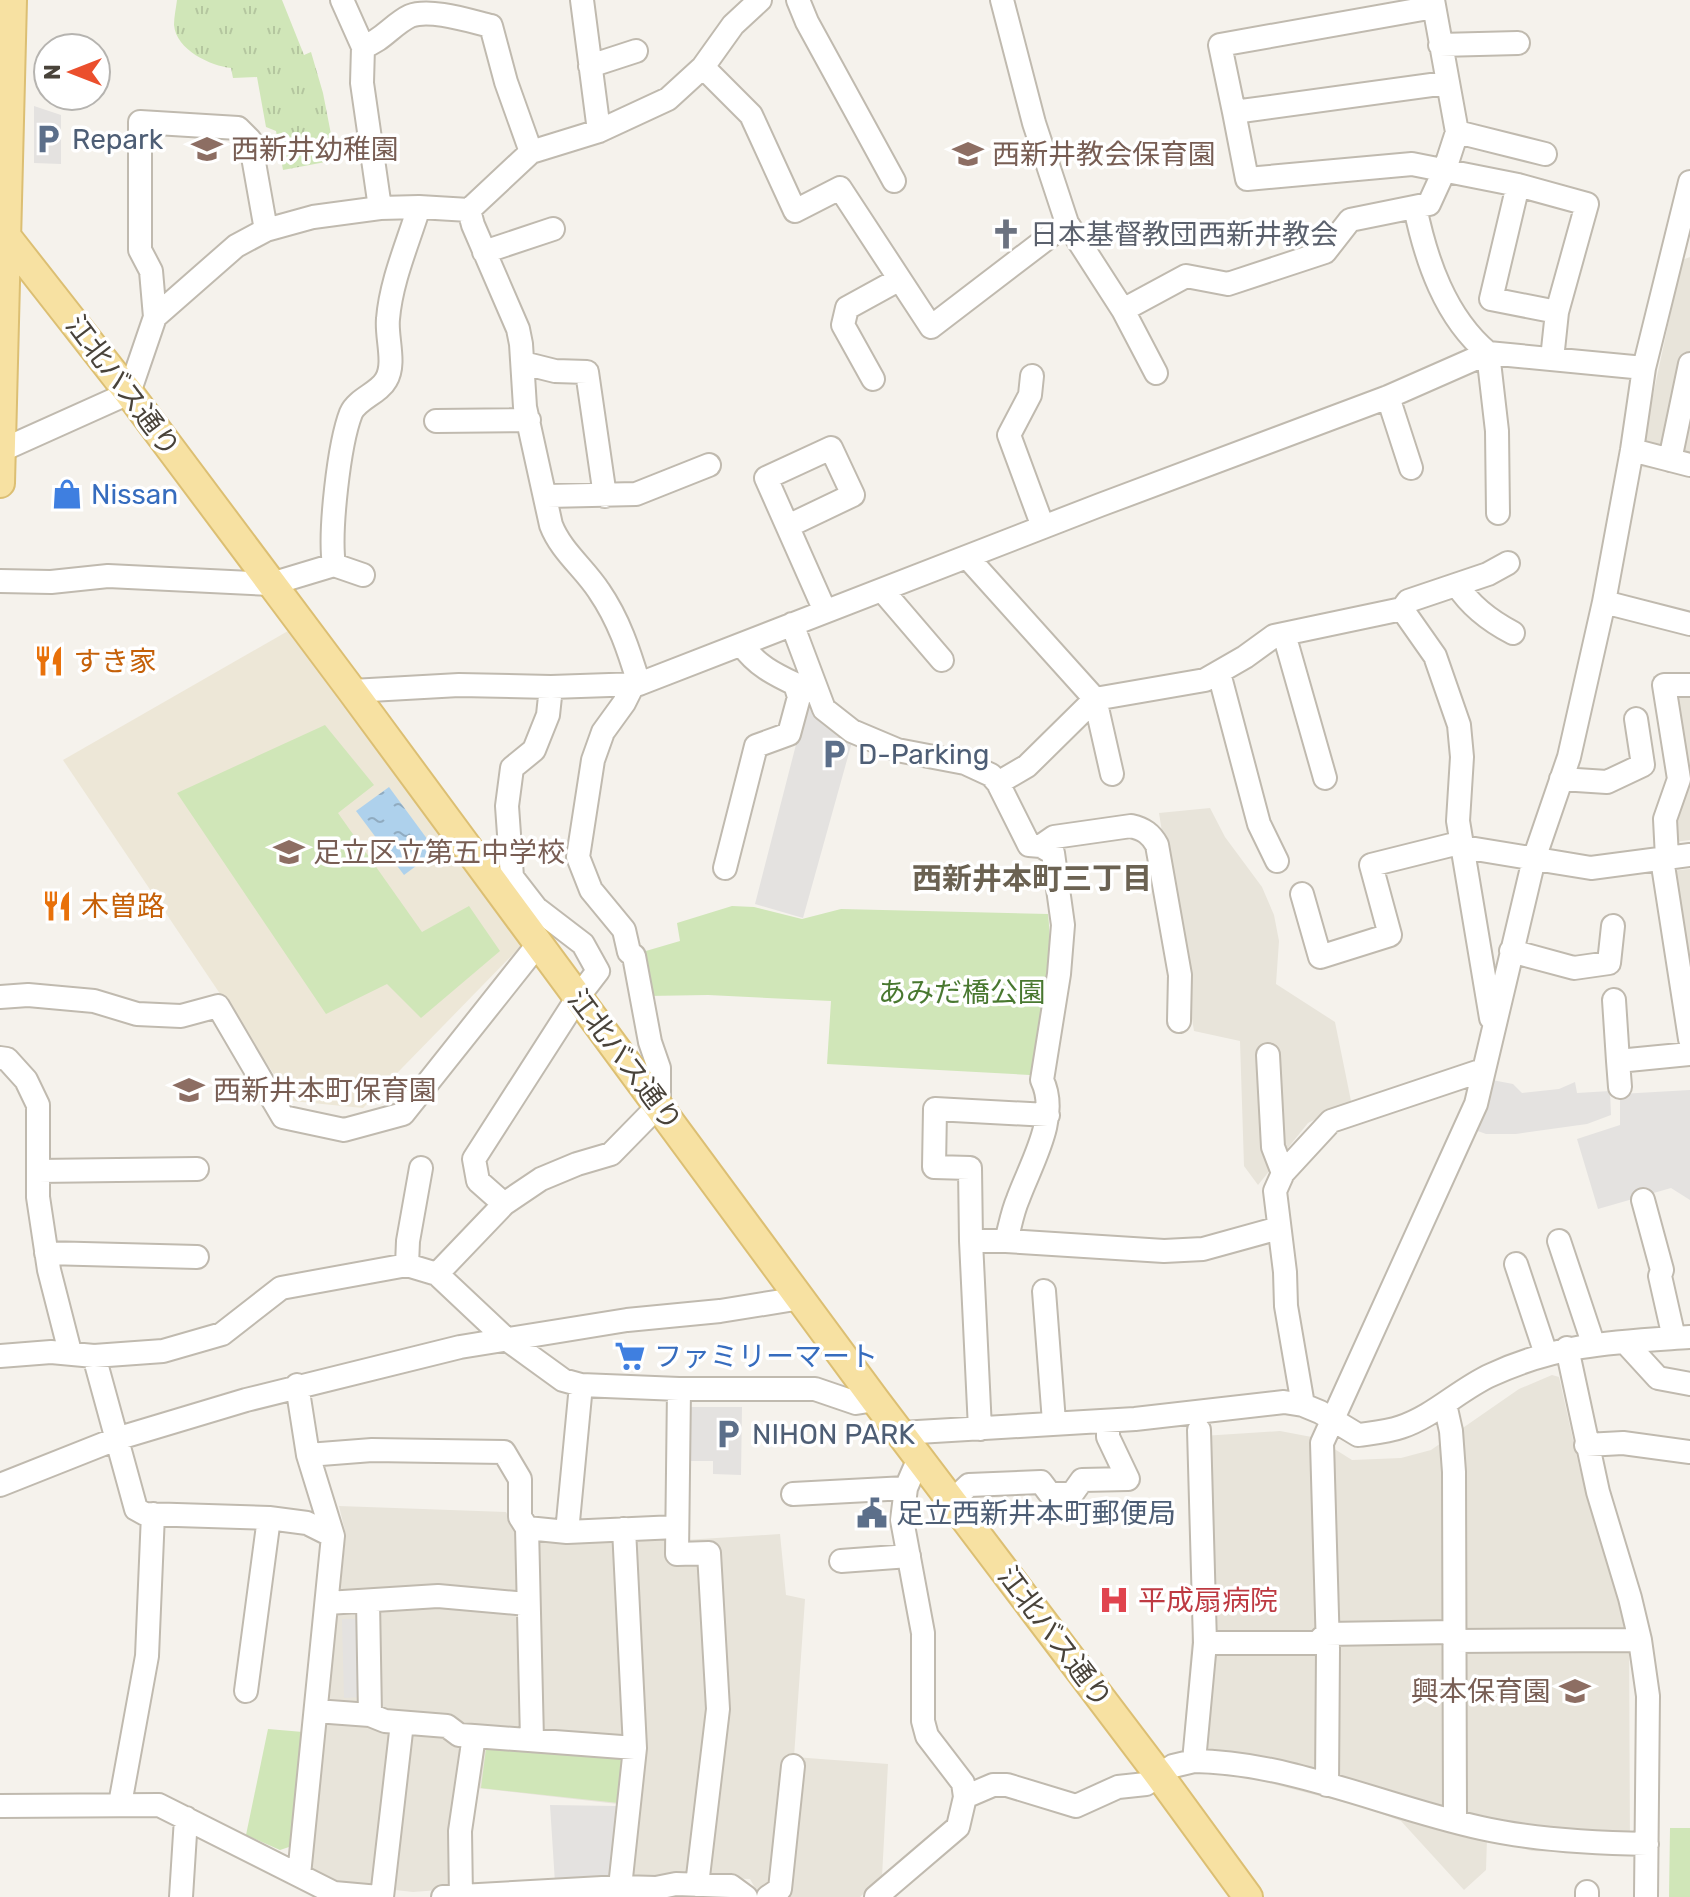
<svg xmlns="http://www.w3.org/2000/svg" width="1690" height="1897" font-family="Rubik,'Noto Sans JP',sans-serif">
  <defs>
    <pattern id="grass-tufts" width="24" height="20" patternUnits="userSpaceOnUse" patternTransform="scale(2)"><rect width="24" height="20" fill="#d0e6b8"/><path d="M3 7l-1-3M5 7V3M7 7l1-3M15 17l-1-3M17 17v-4M19 17l1-3" fill="none" stroke="#b4c69f"/></pattern>
    <pattern id="water-ripples" width="26" height="14" patternUnits="userSpaceOnUse" patternTransform="scale(2)"><rect width="26" height="14" fill="#aed1ec"/><path d="M2 4q2-2 4 0t4 0M15 11q2-2 4 0t4 0" fill="none" stroke="#90abc0"/></pattern>
  </defs>
  <rect width="100%" height="100%" fill="#f5f2ec"/>
  <path fill="#e8e4da" d="M1690 257V475L1642 467 1650 409 1682 260Z
    M1653 676 1690 677V840L1659 844 1669 782Z
    M1210 808 1225 837 1262 887 1274 915 1279 941 1276 984 1335 1022 1351 1101 1308 1123 1258 1185 1244 1166 1240 1041 1194 1031 1159 813Z
    M1690 869V983L1671 871Z
    M1552 1375 1559 1377 1579 1466 1629 1631 1630 1854 1532 1851 1487 1838 1486 1870 1464 1890 1401 1821 1366 1808 1250 1778 1193 1771 1184 1732 1194 1610 1187 1437 1280 1431 1317 1438 1352 1460 1401 1458 1431 1450 1519 1389Z
    M339 1506 506 1512 518 1535 536 1542 667 1534 669 1541 780 1534 786 1595 805 1599 794 1757 888 1764 882 1877 860 1897H760L750 1879 632 1875 635 1806 459 1786 452 1889 413 1892 323 1882 310 1874 346 1535Z"/>
  <path fill="#ede7d7" d="M288 631 523 944 363 1108 292 1101 63 760Z"/>
  <path fill="url(#grass-tufts)" d="M177 0H282L304 55 311 52 323 93 336 160 283 170 276 131 266 127 257 77 233 78 231 68C211 66 176 50 174 25 174 17 176 8 177 0Z"/>
  <path fill="#d0e6b8" d="M325 725 374 785 338 813 422 932 469 906 500 951 421 1018 387 984 326 1014 177 793Z
    M732 906 754 907 802 919 841 909 1048 914C1054 966 1043 1024 1030 1075L827 1064 831 1001 708 995 647 996 639 953 680 941 677 923Z
    M268 1729 303 1732 292 1846 280 1850 246 1835Z
    M493 1746 620 1759 624 1766 619 1803 481 1788 486 1749Z
    M1670 1828H1690V1897H1669Z"/>
  <path fill="#e4e2e0" d="M34 106 61 115V164L34 163Z
    M809 694 852 742 803 918 755 904Z
    M1492 1080 1513 1084 1522 1093 1559 1089 1575 1082 1577 1093 1610 1091 1611 1115 1587 1124 1516 1134H1486L1475 1130Z
    M1690 1090V1200L1671 1188 1598 1209 1577 1139 1620 1125V1094Z
    M686 1407H742L741 1475 713 1474V1461H685Z
    M342 1619H359L361 1697 344 1698Z
    M550 1805 616 1806 610 1882 555 1883Z"/>
  <path fill="url(#water-ripples)" d="M389 787 436 851 404 875 356 811Z"/>
  <g fill="none" stroke-linecap="round" stroke-linejoin="round">
    <g stroke="#c0baaf" stroke-width="26">
      <path id="minor" d="M342 0 363 47 362 83 380 208
        M582 0 599 131
        M798 0 807 22 894 181
        M1002 0 1034 123 1067 223 1123 310 1156 373
        M1440 45 1518 43
        M363 47C382 41 393 24 410 16 430 8 470 21 491 26L506 82 531 152
        M590 66 636 51
        M703 67 751 115 795 211 840 188 931 327 1067 223
        M1446 83 1234 112 1247 179 1412 164 1518 185 1587 204 1557 312 1552 359
        M1234 112 1220 45 1434 7
        M1457 132 1545 154
        M1518 185 1491 299 1557 312
        M1415 207C1426 260 1445 317 1488 353L1497 431 1498 513
        M469 210 473 225 518 329 521 344 525 407 551 525C561 551 584 568 599 591 619 620 629 651 639 684
        M484 252 553 229
        M1123 310 1186 276 1228 284 1325 252 1350 220 1429 204 1445 169 1457 132 1433 0
        M155 317 151 271 140 250V122L238 128 250 140 266 230
        M523 363 555 371 587 372 605 496
        M1032 376 1030 395 1009 435 1043 527
        M873 379 843 325 847 308 898 280
        M1388 397 1411 468
        M436 421 529 420
        M1632 450 1690 465
        M0 451 129 393 155 317 236 246 266 230 313 217 380 208 419 207 469 210 531 152 599 131 668 99 703 67 733 25 760 0
        M1670 460 1690 364
        M547 496 636 494 709 465
        M788 526 853 495 831 448 766 478 825 611
        M968 558 1095 699 1027 766 998 783
        M363 575 334 565C329 532 339 444 351 413 357 399 379 393 386 380 396 364 386 337 388 319 391 281 408 243 419 207
        M0 581 51 582 108 576 271 584 334 565
        M1457 585C1471 607 1490 621 1513 633
        M882 590 942 660
        M1604 602 1690 624
        M1402 609 1408 601 1488 574 1508 563
        M792 624 824 709 852 731 897 750 965 763 991 775 998 783 1029 845 1041 846 1053 853 1063 925 1059 974 1042 1080C1060 1117 1031 1163 1018 1199 1012 1213 1010 1227 1006 1241H971L980 1429
        M1284 634 1325 778
        M1219 673 1259 824 1277 861
        M352 691 459 685 551 687 639 684 1100 505 1388 397 1488 353 1644 368
        M1112 774 1095 699 1205 680 1245 657 1274 636 1402 609 1435 656 1459 725 1462 757 1458 821 1491 1018
        M1561 779 1607 782 1643 765 1636 719
        M1041 846 1054 837 1131 826C1144 829 1151 834 1157 845L1180 975 1179 1021
        M1667 858 1665 819 1679 779 1664 685H1690
        M1662 859 1690 1039
        M725 868 756 746 789 734 799 697 795 684C774 674 756 665 742 645
        M1302 894 1320 957 1390 935 1371 865 1451 845 1591 868 1690 855
        M1511 951 1574 968 1609 963 1613 926
        M0 997 28 995 94 1001 137 1014 181 1016 218 1006 283 1117 344 1130 403 1114 539 943
        M1614 1000 1618 1061 1690 1054
        M1268 1055 1273 1147 1283 1173
        M0 1058 7 1059 26 1080 38 1105V1197L49 1270 70 1352
        M1618 1061 1620 1087
        M38 1171 197 1169
        M1643 1200 1662 1270 1660 1276 1674 1338
        M504 1204 478 1181 474 1159 578 997 598 971 583 944 536 908 512 877 507 806 512 768 534 750 548 715 551 687
        M971 1241 970 1168 934 1167 935 1109 1048 1115
        M1006 1241 1164 1251 1203 1249 1279 1228
        M1559 1241 1593 1343
        M46 1253 197 1257
        M1516 1264 1546 1354
        M407 1265 408 1241 421 1168
        M437 1274 504 1204 541 1179 577 1164 611 1154 659 1105V1068L650 1042 634 956 629 952 624 930 591 890 578 857 593 760 603 732 624 703 633 685
        M1044 1291 1054 1422
        M1625 1342 1658 1378 1690 1384
        M1567 1348 1598 1492 1630 1598 1640 1640 1648 1696 1646 1897
        M0 1356 51 1352 94 1356 163 1351 222 1334 281 1288 407 1265 437 1274 505 1338 563 1380 581 1385 679 1389H815L856 1403 875 1400
        M94 1356 136 1509 145 1514 269 1518 246 1691
        M297 1385 308 1455 333 1536 299 1875
        M679 1389 677 1554 709 1553 718 1709 697 1885
        M1445 1404 1451 1431 1454 1472 1455 1821
        M1303 1405 1286 1306 1285 1272 1275 1191 1283 1173 1331 1121 1483 1070
        M901 1433 1135 1419 1284 1402 1303 1405 1320 1412 1358 1435C1372 1433 1387 1432 1401 1427 1434 1416 1460 1389 1491 1375 1560 1343 1617 1342 1690 1337
        M1586 1445 1623 1443 1690 1452
        M308 1455 372 1450 504 1452 520 1479V1517L527 1528 567 1532 676 1527
        M0 1485 116 1439 246 1400 460 1347 627 1320 720 1311 801 1298
        M793 1494 906 1488
        M952 1501 969 1485 1041 1482 1050 1494H1072L1082 1480 1128 1479 1108 1437V1421
        M269 1518 307 1523 333 1536
        M527 1528 532 1740
        M567 1532 581 1385
        M841 1561 909 1556
        M368 1601 370 1715
        M327 1603 438 1596 527 1604
        M1454 1641 1640 1640
        M1205 1643H1317L1326 1634 1454 1632
        M316 1711 370 1715 385 1721 447 1726 459 1735 474 1736
        M1194 1761C1290 1762 1388 1808 1481 1828 1534 1840 1593 1843 1647 1844
        M1327 1785 1328 1649 1322 1443 1476 1104 1534 859 1569 757 1604 602 1632 450 1644 368 1690 182
        M965 1797 993 1785H1007L1076 1806 1118 1787 1146 1784 1173 1766 1194 1761 1205 1643 1199 1430
        M120 1804 147 1656 153 1514
        M0 1806 159 1805 334 1893 379 1897
        M620 1887 635 1748 624 1529
        M1587 1892V1897
        M181 1897 186 1818
        M382 1897 402 1723
        M443 1897 620 1887 656 1888 676 1884 731 1886 746 1897
        M461 1897 460 1831 474 1736 635 1748
        M768 1897 780 1889 793 1766
        M876 1897 958 1827 965 1797 963 1783 927 1736 923 1721V1633L902 1520 906 1488 919 1458"/>
    </g>
    <g stroke="#dcbf73" stroke-width="32">
      <path id="major" d="M0 223 6 236 129 393 352 691 875 1400 1159 1775 1248 1897
        M0 483 12 0"/>
    </g>
    <use href="#minor" stroke="#fff" stroke-width="22"/>
    <use href="#major" stroke="#f7e1a2" stroke-width="28"/>
  </g>
  <defs>
    <g id="parking-bare" transform="scale(2.4)"><path d="M-3.5-5.5H1a3.5 3.5 0 0 1 0 7H-1V5.5H-3.5ZM-1-3.4V-.6H.8a1.4 1.4 0 0 0 0-2.8Z" fill="#5c6f8a" stroke="#fff" stroke-width="2.5" paint-order="stroke"/></g>
    <g id="school-bare" transform="scale(2.4)"><path d="M0-5L7-2L0 1L-7-2ZM-4 1L0 2.5L4 1V4Q0 6-4 4Z" fill="#8d6e63" stroke="#fff" stroke-width="2.5" paint-order="stroke"/></g>
    <g id="church-bare" transform="scale(2.4)"><path d="M-1.2-6h2.4v3.5h3.3v2.4h-3.3V6h-2.4V-.1h-3.3v-2.4h3.3Z" fill="#6b7280" stroke="#fff" stroke-width="2.5" paint-order="stroke"/></g>
    <g id="shop-bare" transform="scale(2.4)"><path d="M-5-2.5h2.3a2.7 3.5 0 0 1 5.4 0H5L5.5 6h-11ZM-1.5-2.5h3a1.5 2.3 0 0 0-3 0Z" fill="#3f7fe0" stroke="#fff" stroke-width="2.5" paint-order="stroke"/></g>
    <g id="restaurant-bare" transform="scale(2.4)"><path d="M-5-6h1v4h1v-4h1v4h1v-4h1v5L-1.5 .5V6h-2V.5L-5-1ZM5-6V6H3V1.5H1.5Q1.5-4 5-6Z" fill="#e8710a" stroke="#fff" stroke-width="2.5" paint-order="stroke"/></g>
    <g id="supermarket-bare" transform="scale(2.4)"><path d="M-6-5.5h2.5l.6 2H6L4.5 2H-2.5L-4.4-4H-6ZM-1.5 3.2a1.3 1.3 0 1 0 .1 0ZM3 3.2a1.3 1.3 0 1 0 .1 0Z" fill="#3f7fe0" stroke="#fff" stroke-width="2.5" paint-order="stroke"/></g>
    <g id="civic-bare" transform="scale(2.4)"><path d="M-.6-6.5H3V-4.5H.6V-3L4-1V1h2V6H-6V1h2V-1L-.6-3ZM-1.2 2.5V6h2.4V2.5Z" fill="#5c6f8a" stroke="#fff" stroke-width="2.5" paint-order="stroke"/></g>
    <g id="hospital-bare" transform="scale(2.4)"><path d="M-5-5h3v3.5h4V-5h3V5h-3V1.5h-4V5h-3Z" fill="#e0444e" stroke="#fff" stroke-width="2.5" paint-order="stroke"/></g>
  </defs>
  <g fill-rule="evenodd">
    <use href="#parking-bare" x="48" y="139"/>
    <use href="#school-bare" x="207" y="149"/>
    <use href="#school-bare" x="968" y="154"/>
    <use href="#church-bare" x="1006" y="234"/>
    <use href="#shop-bare" x="67" y="494"/>
    <use href="#restaurant-bare" x="49" y="661"/>
    <use href="#parking-bare" x="834" y="754"/>
    <use href="#school-bare" x="289" y="852"/>
    <use href="#restaurant-bare" x="57" y="906"/>
    <use href="#school-bare" x="189" y="1090"/>
    <use href="#supermarket-bare" x="630" y="1356"/>
    <use href="#parking-bare" x="728" y="1434"/>
    <use href="#civic-bare" x="872" y="1513"/>
    <use href="#hospital-bare" x="1114" y="1600"/>
    <use href="#school-bare" x="1575" y="1691"/>
  </g>
  <g text-anchor="middle" dominant-baseline="central" stroke-width="7" stroke-linejoin="round" paint-order="stroke">
    <g font-size="28" fill="#4e5e75" stroke="#fff" text-anchor="start">
      <text x="72" y="139">Repark</text>
      <text x="858" y="754">D-Parking</text>
      <text x="752" y="1434">NIHON PARK</text>
      <text x="896" y="1513">足立西新井本町郵便局</text>
    </g>
    <g font-size="28" fill="#785e54" stroke="#fff" text-anchor="start">
      <text x="231" y="149">西新井幼稚園</text>
      <text x="992" y="154">西新井教会保育園</text>
      <text x="313" y="852">足立区立第五中学校</text>
      <text x="213" y="1090">西新井本町保育園</text>
      <text x="1551" y="1691" text-anchor="end">興本保育園</text>
    </g>
    <g font-size="28" fill="#5b616d" stroke="#fff" text-anchor="start">
      <text x="1030" y="234">日本基督教団西新井教会</text>
    </g>
    <g font-size="28" fill="#49433a" stroke="#fff">
      <text transform="translate(123 386) rotate(53)">江北バス通り</text>
      <text transform="translate(625 1060) rotate(53)">江北バス通り</text>
      <text transform="translate(1055 1637) rotate(53)">江北バス通り</text>
    </g>
    <g font-size="28" fill="#366cbe" stroke="#fff" text-anchor="start">
      <text x="91" y="494">Nissan</text>
      <text x="654" y="1356">ファミリーマート</text>
    </g>
    <g font-size="28" fill="#c56008" stroke="#fff" text-anchor="start">
      <text x="73" y="661">すき家</text>
      <text x="81" y="906">木曽路</text>
    </g>
    <g font-size="28" fill="#497830" stroke="#fff">
      <text x="962" y="992">あみだ橋公園</text>
    </g>
    <g font-size="28" fill="#be3a42" stroke="#fff" text-anchor="start">
      <text x="1138" y="1600">平成扇病院</text>
    </g>
    <g font-size="30" font-weight="bold" fill="#6b6252" stroke="#fff">
      <text x="1032" y="879">西新井本町三丁目</text>
    </g>
  </g>
  <g transform="translate(72 72) rotate(270)"><circle r="38" fill="#ffffff" stroke="#b6b4b0" stroke-width="2"/>
  <path d="M0-6L14 30L0 20L-14 30Z" fill="#eb4f2d"/>
  <text y="-12" font-size="22" font-weight="bold" text-anchor="middle" fill="#49433a">N</text>
  </g>
</svg>
